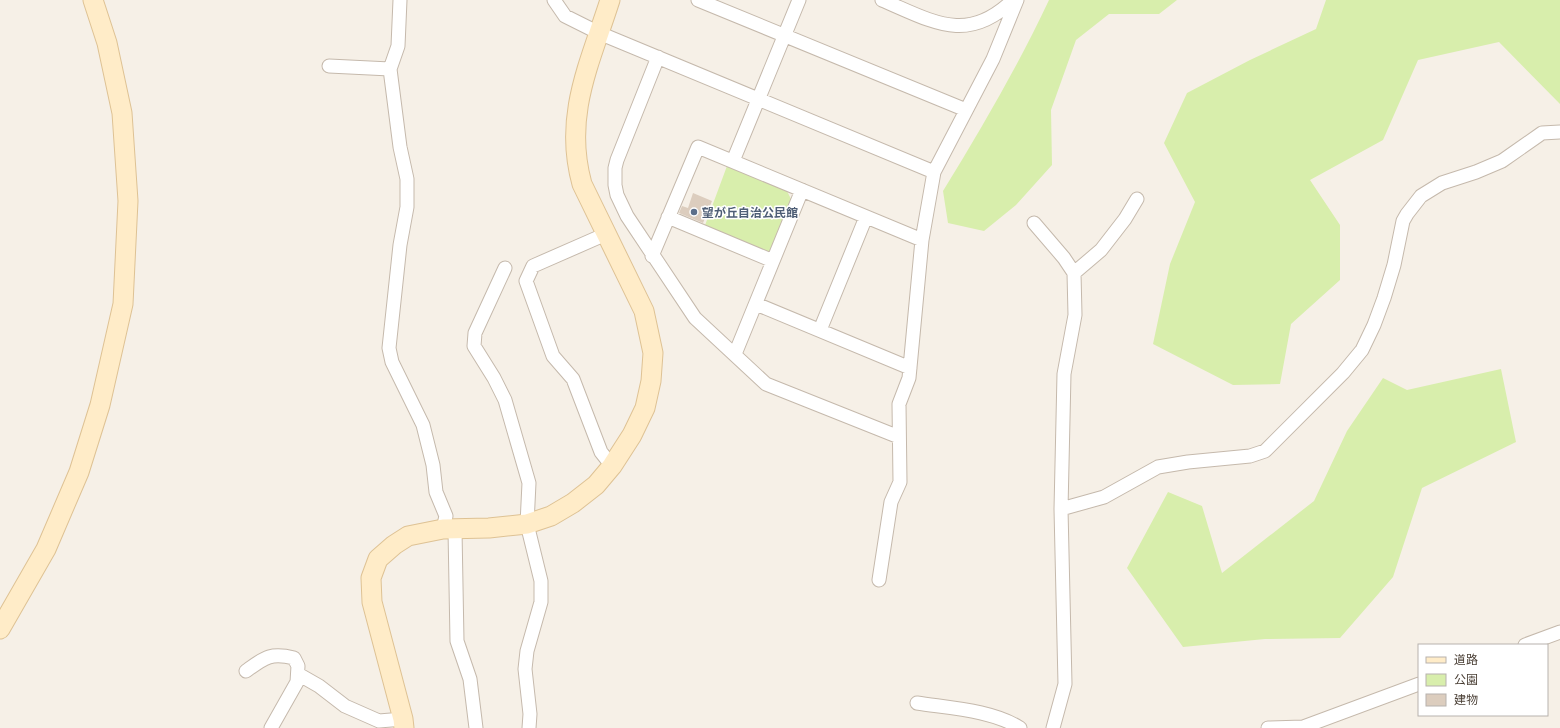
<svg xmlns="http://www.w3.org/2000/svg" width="1560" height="728" font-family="Mulish,'Noto Sans JP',sans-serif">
  <rect width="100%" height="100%" fill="#f6f0e7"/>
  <path fill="#d8eeac" d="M1049 0H1177L1159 14H1109L1076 40 1051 110 1052 165 1016 205 984 231 948 223 943 191C981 129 1018 66 1049 0Z
    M1326 0H1560V104L1499 42 1418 60 1383 140 1310 180 1340 225V280L1291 324 1280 384 1233 385 1153 344 1170 264 1195 202 1164 143 1187 93 1250 60 1316 29Z
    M727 166 787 191 792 201 769 255 704 228Z
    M1501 369 1516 442 1422 488 1393 577 1340 638 1265 639 1183 647 1127 568 1168 492 1202 506 1222 573 1314 501 1347 431 1383 378 1407 390Z"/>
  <path fill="#dccdbe" d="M693 193 712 201 703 223 679 213 682 206 688 208Z"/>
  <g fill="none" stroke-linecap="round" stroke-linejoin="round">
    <g stroke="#c5b9ac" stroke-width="15">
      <path id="street" d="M554 0 565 16 599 33 934 172
        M698 0 966 110
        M882 0C932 21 967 45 1013 0
        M658 57 617 160 615 168V185L617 195 627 216 695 318 766 384 899 437
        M329 66 390 69 398 46 400 0
        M390 69 400 147 407 179V207L400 245 389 348 392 362 423 425 433 465 436 492 446 516 443 529
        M733 161 799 0
        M668 217 773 261
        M1034 223 1064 258 1074 273 1075 315 1064 374 1061 509 1065 684 1053 728
        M606 234 533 266 526 281 553 356 573 379 601 452 612 466
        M652 256 698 147 922 240
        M505 268 475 333 474 346 494 378 505 400 529 483 527 524 541 581V602L527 651 525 669 530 714 529 728
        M1074 273 1101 250 1125 219 1137 199
        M756 304 910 368
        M820 330 866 217
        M735 354 802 190
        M1061 509 1104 497 1158 467 1188 462 1250 456 1265 451 1343 373 1362 350 1374 325 1384 298 1394 265 1403 221 1407 214 1421 196 1442 183 1476 172 1502 161 1542 133 1560 132
        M455 530 457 641 470 679 476 728
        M879 580 891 502 900 482 899 404 909 378 922 240 934 172 993 59 1017 0
        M1525 645 1560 632
        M246 671C264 658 270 652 294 658L298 666 297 682 271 728
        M298 674 319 686 345 706 379 721 403 719
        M917 703C949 708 992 710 1020 728
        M1268 728 1303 727 1419 684"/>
    </g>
    <g stroke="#dec294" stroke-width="21">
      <path id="secondary" d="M0 629 46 549 79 472 100 405 123 304 128 201 122 113 107 43 93 0
        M404 728 403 719 372 602 371 578 378 559 394 545 408 536 443 529 489 528 527 524 551 516 573 503 596 485 612 466 632 435 645 408 651 381 653 353 644 311 582 184C563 116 590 63 610 0"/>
    </g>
    <use href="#street" stroke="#fff" stroke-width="13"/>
    <use href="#secondary" stroke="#ffecc8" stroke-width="19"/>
  </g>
  <circle fill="#5c6f8a" stroke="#fff" stroke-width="1.5" cx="694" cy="212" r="4"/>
  <g text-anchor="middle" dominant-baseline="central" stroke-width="3" stroke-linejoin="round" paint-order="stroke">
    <g font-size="12" font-weight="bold" fill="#4e5e75" stroke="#fff" text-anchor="start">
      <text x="702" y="212">望が丘自治公民館</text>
    </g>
  </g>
  <rect x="1418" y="644" width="130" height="72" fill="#ffffff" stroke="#b7b2ae"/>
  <rect x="1426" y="657" width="20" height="6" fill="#ffecc8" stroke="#b7b2ae"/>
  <text x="1454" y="664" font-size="12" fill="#4a3f35">道路</text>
  <rect x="1426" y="674" width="20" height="12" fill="#d8eeac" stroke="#b7b2ae"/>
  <text x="1454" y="684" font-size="12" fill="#4a3f35">公園</text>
  <rect x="1426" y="694" width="20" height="12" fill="#dccdbe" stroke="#b7b2ae"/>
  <text x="1454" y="704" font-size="12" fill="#4a3f35">建物</text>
</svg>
